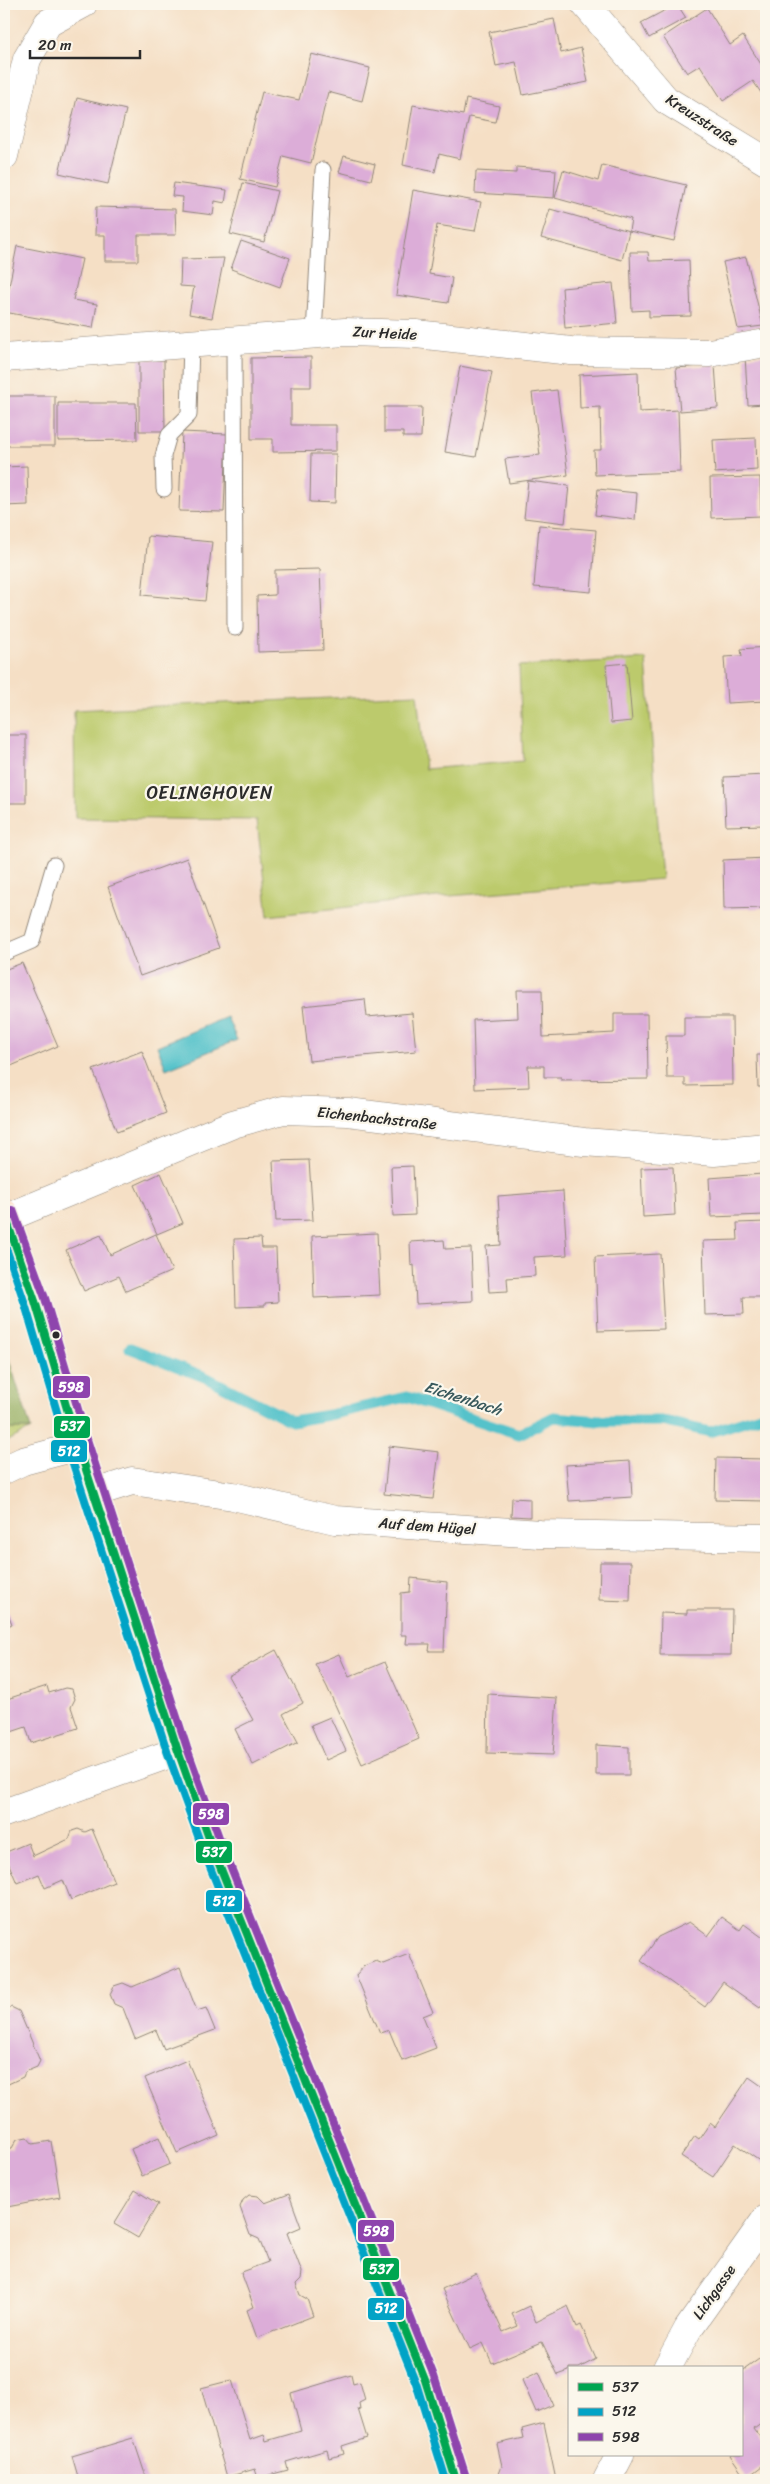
<svg xmlns="http://www.w3.org/2000/svg" width="770" height="2484" font-family="Sriracha,sans-serif">
  <rect width="100%" height="100%" fill="#fbf7ec"/>
  <filter id="ink" filterUnits="userSpaceOnUse"><feTurbulence type="fractalNoise" baseFrequency=".02" numOctaves="2"/><feDisplacementMap in="SourceGraphic" scale="10" xChannelSelector="R" yChannelSelector="G"/><feConvolveMatrix kernelMatrix="1 2 1 2 8 2 1 2 1" color-interpolation-filters="sRGB"/></filter>
  <filter id="wash" filterUnits="userSpaceOnUse"><feTurbulence type="fractalNoise" baseFrequency=".0096" numOctaves="4" result="noise"/><feDisplacementMap in="SourceGraphic" scale="20" xChannelSelector="R" yChannelSelector="G"/><feGaussianBlur stdDeviation="1.12" result="paint"/><feColorMatrix in="noise" values="0 0 0 0 0 0 0 0 0 0 0 0 0 0 0 0 0 1.4 0 .05"/><feComposite in="paint" operator="in"/></filter>
  <g filter="url(#wash)">
    <rect width="100%" height="100%" fill="#f5dfc5"/>
    <path fill="#bcca6c" stroke="#747a4c" d="M646 659 662 879 437 897 268 916 257 820 75 818 74 710 417 694 425 769 523 761 519 666Z
      M4 1429H31L4 1443Z"/>
    <path fill="#95ae60" stroke="#606c46" d="M4 1344 31 1429H4Z"/>
    <path fill="#54c2ca" stroke="#40767a" d="M227 1017 237 1040 166 1069 157 1046Z"/>
    <g fill="none" stroke-linecap="round" stroke-linejoin="round">
      <path stroke="#54c2ca" stroke-width="11" d="M130 1348 205 1377 292 1421 329 1415 407 1397 519 1434 554 1417 598 1421H662L710 1432 766 1414"/>
    </g>
    <g id="blocks">
      <path fill="#dcadd8" d="M677 4 686 18 649 38 641 23Z
        M707 8 730 45 743 36 766 72V100L753 81 723 101 700 65 687 73 663 37Z
        M554 19 561 53 581 48 588 82 523 95 516 62 496 66 489 32Z
        M311 54 370 68 362 101 328 92 311 163 283 156 275 187 240 179 262 92 299 100Z
        M77 98 126 110 108 184 59 173Z
        M466 99 499 106 495 122 469 117 460 159 439 154 435 172 403 165 413 105 463 115Z
        M344 156 375 164 371 180 339 172Z
        M602 165 686 185 674 241 629 231 622 260 541 238 550 209 629 231 631 219 555 198 563 170 598 181Z
        M516 167 556 170 554 198 475 193 476 171 516 173Z
        M174 183 227 190 225 203 215 201 213 215 182 211 183 197 172 196Z
        M243 183 277 191 264 242 230 234Z
        M413 190 481 202 475 231 437 225 429 274 452 278 448 303 396 295Z
        M96 207 175 209 176 235H138V261H105V235H95Z
        M241 241 290 258 280 287 231 269Z
        M17 246 82 259 73 300 97 304 93 328 4 312Z
        M630 252H648L649 261 689 260 691 316 649 317V310L632 311Z
        M746 257 763 326 738 329 723 262Z
        M224 258 212 318 189 314 194 287 180 286 181 259Z
        M613 283 617 323 565 328 562 288Z
        M766 355V404L748 405 745 356Z
        M311 357V387H291V425H336V451L273 452V439H251V358Z
        M139 359 164 360 165 431H139Z
        M715 365 718 408 680 411 676 368Z
        M460 366 492 372 476 457 445 452Z
        M638 372 639 412 678 410 680 472 595 475 594 450H601L600 407 580 408 579 375Z
        M557 390 568 475 509 483 505 459 540 455 532 393Z
        M5 396H55V446H4Z
        M58 403H136L137 440 58 441Z
        M384 407H422L421 437H403V432H384Z
        M182 432 227 434 224 512 179 511Z
        M756 438 757 470 715 473 713 440Z
        M311 454H336L335 503 310 502Z
        M27 466 28 505 4 506V467Z
        M760 477 761 516 711 518 710 478Z
        M528 481 569 486 565 523 524 518Z
        M598 489 637 493 635 520 595 515Z
        M539 525 596 530 591 592 534 587Z
        M148 536 212 542 205 601 142 595Z
        M320 569 323 650 258 652 257 596 275 595V570Z
        M766 647V701L727 703 724 657 742 656 741 649Z
        M627 663 632 721 611 723 606 665Z
        M4 735H26V803H4Z
        M766 775V825L726 826 724 777Z
        M187 858 219 948 140 976 108 887Z
        M766 858V908L724 909 723 860Z
        M22 963 58 1046 4 1069V970Z
        M517 990H542L543 1037 614 1033V1014H647L648 1079 561 1080V1077H544V1066H528L529 1087 475 1089 473 1020 518 1018Z
        M365 999 367 1017 412 1013 416 1051 309 1061 303 1006Z
        M684 1017H732L733 1085 685 1086V1078H667L666 1036H684Z
        M142 1051 166 1113 117 1132 93 1070Z
        M757 1055H766V1087H758Z
        M309 1160 313 1220 276 1221 273 1161Z
        M413 1166 415 1215 393 1216 391 1167Z
        M673 1167 675 1215 643 1217 641 1168Z
        M161 1173 183 1223 157 1234 135 1185Z
        M763 1174 765 1215 711 1217 709 1178Z
        M563 1191 567 1255 534 1257 535 1276 507 1278 508 1291 489 1292 486 1246 501 1245 498 1196Z
        M766 1222V1297H743L744 1314 705 1315 703 1241 738 1240 737 1223Z
        M377 1233 380 1295 314 1298 312 1236Z
        M156 1234 172 1271 126 1291 119 1276 84 1291 66 1250 101 1235 110 1255Z
        M261 1238 262 1248H276L278 1302 265 1303V1306L236 1307 234 1239Z
        M444 1240 445 1249 471 1248 473 1301 416 1304 414 1265 411 1266 410 1242Z
        M660 1254 664 1329 598 1331 595 1257Z
        M389 1446 439 1452 433 1499 384 1494Z
        M716 1458 766 1459V1501L715 1500Z
        M630 1461 632 1497 569 1501 566 1465Z
        M512 1498 530 1499V1517L511 1516Z
        M600 1562H631L630 1601 599 1600Z
        M411 1578 447 1582 444 1651H429L430 1644H406L407 1635H401V1593L410 1592Z
        M4 1603 12 1624 4 1628Z
        M687 1610H732L731 1655H660L661 1613 687 1614Z
        M276 1650 303 1703 283 1714 298 1742 253 1765 235 1729 253 1720 228 1676Z
        M339 1654 349 1677 385 1662 419 1739 362 1764 327 1687 315 1664Z
        M47 1686 49 1693 65 1688 72 1689 75 1699 71 1707 78 1728 31 1743 26 1727 11 1732 4 1711V1700Z
        M488 1694 557 1698 553 1755 487 1753Z
        M330 1717 346 1751 326 1760 311 1725Z
        M596 1745 629 1747V1775H596Z
        M78 1829 85 1832 92 1829 114 1882 71 1900 63 1880 45 1888 39 1874 17 1883 4 1853 28 1843 33 1856 69 1839 72 1831Z
        M722 1917 740 1930 744 1924 766 1940V1999L760 2008 723 1982 705 2007 641 1961 658 1937 689 1922 708 1936Z
        M409 1954 433 2012 423 2016 436 2048 402 2061 389 2030 380 2033 356 1975 364 1966 376 1961 383 1964Z
        M180 1967 197 2011 206 2008 215 2030 164 2049 156 2030 135 2039 123 2008 114 2004 110 1994 114 1986 123 1983 132 1987Z
        M11 2007 19 2011 40 2061 37 2067 25 2072 23 2077 4 2086V2011Z
        M187 2060 219 2135 177 2153 145 2078Z
        M749 2077 766 2089V2160L764 2164 735 2144 713 2177 681 2156 695 2136 699 2139 710 2123 715 2127Z
        M27 2137 33 2144 51 2141 60 2197 7 2207 4 2187V2149L12 2148 17 2139Z
        M159 2137 170 2164 142 2176 131 2149Z
        M135 2190 158 2204 138 2238 114 2224Z
        M289 2194 301 2227 287 2233 302 2272 301 2279 296 2284 300 2295 307 2299 313 2316 257 2338 247 2310 254 2307 241 2272 268 2262 259 2239 250 2235 240 2207 243 2200 249 2195 258 2196 265 2203Z
        M476 2273 503 2332 518 2326 512 2314 529 2306 536 2322 568 2306 577 2327 581 2325 596 2359 579 2368H569V2371L558 2375 542 2342 492 2363 483 2343 470 2349 442 2289Z
        M766 2354V2420L754 2429 766 2445V2463L746 2478 730 2455H741V2372Z
        M539 2372 553 2405 536 2412 522 2380Z
        M351 2375 353 2384 360 2382 365 2400 359 2403 360 2409H358L367 2438 342 2446 344 2454 329 2458 327 2450 286 2462 288 2470 258 2478 255 2469 227 2477 201 2388 232 2380 250 2440 264 2435 266 2441 301 2431 291 2393Z
        M544 2423 556 2480H501L499 2474 502 2466 497 2444 524 2438 522 2429Z
        M133 2438 147 2480H79L72 2456Z"/>
    </g>
  </g>
  <g filter="url(#ink)">
    <use href="#blocks" fill-opacity="0" stroke="#908578" stroke-width="1"/>
    <g fill="none" stroke-linecap="round" stroke-linejoin="round">
      <g stroke="#908578" stroke-width="17">
        <path id="lane" d="M314 334 323 170
          M234 340 235 628
          M164 489 163 456 169 435 189 415 191 343
          M4 953 32 941 54 865"/>
      </g>
      <g stroke="#908578" stroke-width="29">
        <path id="street" d="M585 4 666 100 766 161
          M4 156 27 59 48 23 83 4
          M4 358 345 332 416 334 571 351 709 353 766 343
          M6 1218 233 1124 283 1110 348 1112 584 1142 714 1152 766 1147
          M4 1470 23 1461 79 1446
          M94 1493 132 1481 233 1496 335 1520 540 1534 766 1538
          M4 1813 178 1751
          M667 2368 688 2329 766 2219
          M607 2480 620 2455"/>
      </g>
      <g stroke="#908578" stroke-width="29">
        <path id="secondary" d="M4 1213 35 1301 75 1436 178 1751 211 1844 425 2380 456 2480"/>
      </g>
      <use href="#lane" stroke="#fff" stroke-width="15"/>
      <use href="#street" stroke="#fff" stroke-width="28"/>
      <use href="#secondary" stroke="#fde4d1" stroke-width="28"/>
      <g stroke="#fbf7ec" stroke-width="11">
        <path id="bus-1" d="M4 1213 35 1301 75 1436 178 1751 211 1844 425 2380 456 2480"/>
      </g>
      <g stroke="#fbf7ec" stroke-width="11">
        <path id="bus-2" d="M4 1242 25 1304 65 1439 168 1754 202 1847 416 2383 446 2480"/>
      </g>
      <g stroke="#fbf7ec" stroke-width="11">
        <path id="bus-3" d="M13 1210 45 1298 85 1433 187 1748 220 1840 434 2376 466 2477"/>
      </g>
      <use href="#bus-1" stroke="#00a651" stroke-width="8"/>
      <use href="#bus-2" stroke="#02a3c6" stroke-width="8"/>
      <use href="#bus-3" stroke="#8e44ad" stroke-width="8"/>
    </g>
  </g>
  <circle fill="#2b2b2b" stroke="#fbf7ec" stroke-width="2" cx="56" cy="1335" r="4.5"/>
  <g text-anchor="middle" dominant-baseline="central" stroke-width="4.5" stroke-linejoin="round" paint-order="stroke">
    <g font-size="15" fill="#2b2b2b" stroke="#fbf7ec">
      <text transform="translate(702 120) rotate(33)">Kreuzstraße</text>
      <text transform="translate(385 333) rotate(3)">Zur Heide</text>
      <text transform="translate(377 1118) rotate(6)">Eichenbachstraße</text>
      <text transform="translate(427 1526) rotate(4)">Auf dem Hügel</text>
      <text transform="translate(714 2292) rotate(-55)">Lichgasse</text>
    </g>
    <g font-size="16" font-style="italic" fill="#37585b" stroke="#fbf7ec">
      <text transform="translate(463 1398) rotate(18)">Eichenbach</text>
    </g>
    <g font-size="18" letter-spacing="1" fill="#2b2b2b" stroke="#fbf7ec">
      <text x="210" y="793">OELINGHOVEN</text>
    </g>
  </g>
  <g stroke="#fbf7ec" stroke-width="2">
    <rect x="52" y="1375" width="39" height="24" rx="5" fill="#8e44ad"/>
    <rect x="53" y="1415" width="38" height="24" rx="5" fill="#00a651"/>
    <rect x="50" y="1439" width="38" height="24" rx="5" fill="#02a3c6"/>
    <rect x="192" y="1802" width="38" height="24" rx="5" fill="#8e44ad"/>
    <rect x="195" y="1840" width="38" height="24" rx="5" fill="#00a651"/>
    <rect x="205" y="1889" width="38" height="24" rx="5" fill="#02a3c6"/>
    <rect x="357" y="2219" width="38" height="24" rx="5" fill="#8e44ad"/>
    <rect x="362" y="2257" width="38" height="24" rx="5" fill="#00a651"/>
    <rect x="367" y="2297" width="38" height="24" rx="5" fill="#02a3c6"/>
  </g>
  <g font-size="14" text-anchor="middle" font-weight="bold" fill="#fff">
    <text x="71" y="1392">598</text>
    <text x="72" y="1431">537</text>
    <text x="69" y="1456">512</text>
    <text x="211" y="1819">598</text>
    <text x="214" y="1857">537</text>
    <text x="224" y="1906">512</text>
    <text x="376" y="2236">598</text>
    <text x="381" y="2274">537</text>
    <text x="386" y="2313">512</text>
  </g>
  <rect width="770" height="2484" fill="none" stroke="#fbf7ec" stroke-width="20"/>
  <rect x="568" y="2366" width="175" height="90" fill="#fbf7ec" stroke="#a8a59f"/>
  <rect x="578" y="2383" width="25" height="8" fill="#00a651" stroke="#a8a59f"/>
  <text x="612" y="2392" font-size="15" fill="#2b2b2b">537</text>
  <rect x="578" y="2408" width="25" height="8" fill="#02a3c6" stroke="#a8a59f"/>
  <text x="612" y="2416" font-size="15" fill="#2b2b2b">512</text>
  <rect x="578" y="2433" width="25" height="8" fill="#8e44ad" stroke="#a8a59f"/>
  <text x="612" y="2442" font-size="15" fill="#2b2b2b">598</text>
  <path d="M30 50v8h110v-8" fill="none" stroke="#2b2b2b" stroke-width="2.5"/>
  <text x="38" y="50" font-size="15" fill="#2b2b2b" stroke="#fbf7ec" stroke-width="4" paint-order="stroke">20 m</text>
</svg>
